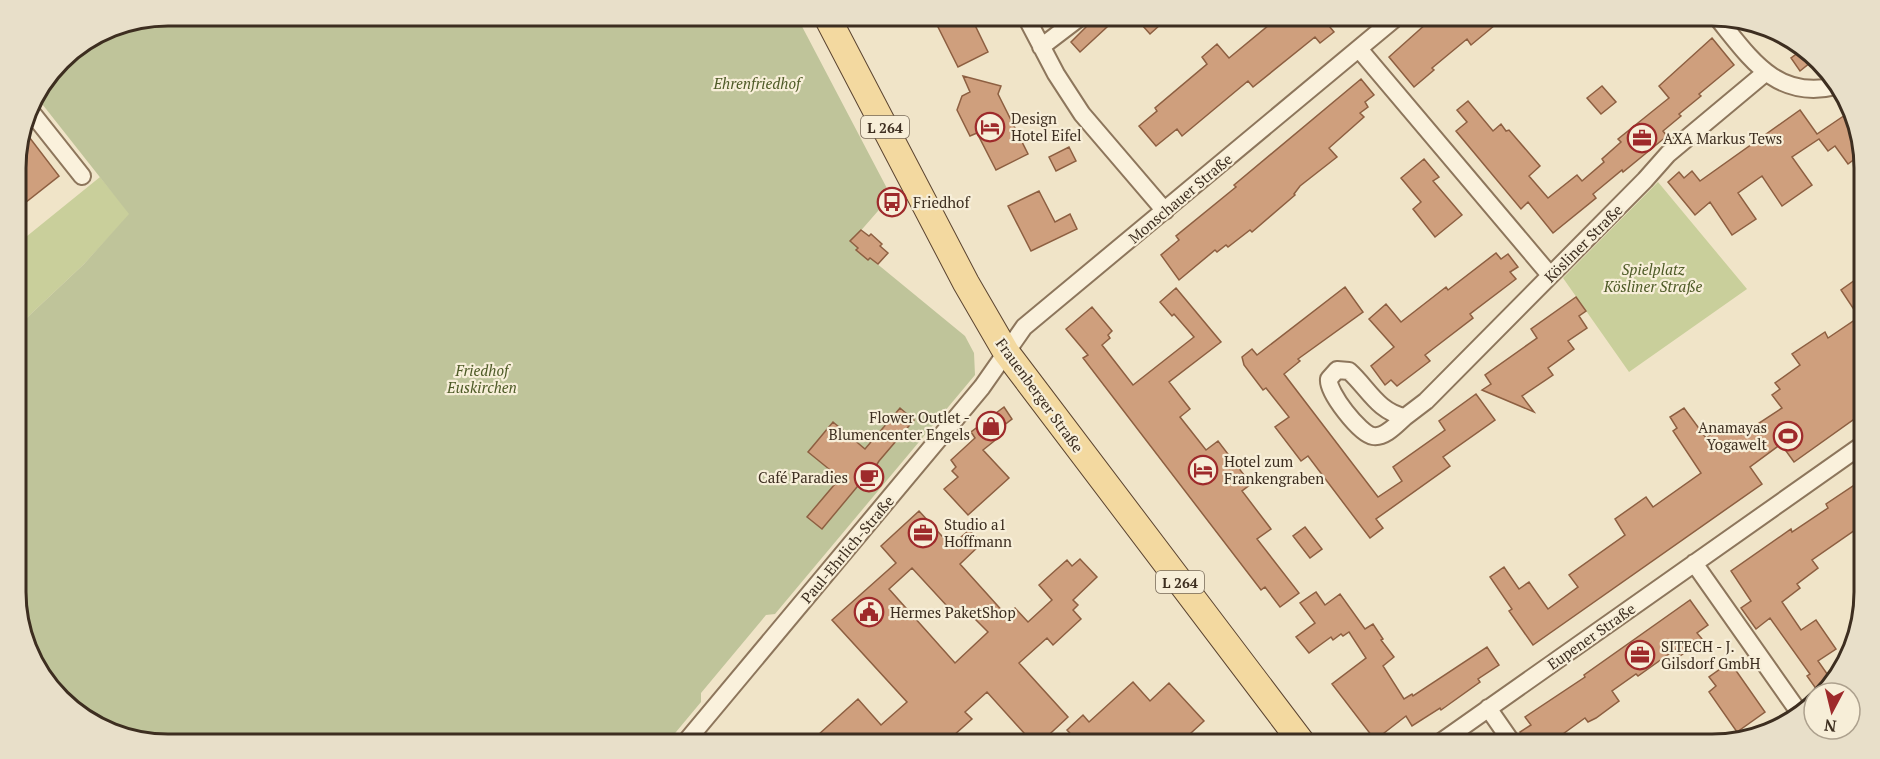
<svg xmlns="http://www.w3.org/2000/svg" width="1880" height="759" font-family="'PT Serif',serif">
  <rect width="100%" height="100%" fill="#f0e4c8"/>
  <path fill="#c9cf9b" d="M100 177 130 214 84 264 16 328V245Z
    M1658 182 1747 289 1629 372 1563 278Z"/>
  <path fill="#bfc49a" d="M167 15H796L891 196 851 242 858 248 856 250 868 260 870 258 965 336 974 353 975 375 780 608 775 614 766 615 701 693V702L666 744H167L118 736 53 692 18 621 16 328 84 264 129 214 35 95 67 53 109 26Z"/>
  <path fill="#cf9f7d" stroke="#8d5f41" stroke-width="1.5" fill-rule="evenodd" d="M932 15H970L988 52 958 67Z
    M1098 15H1120L1080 52 1071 42Z
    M1133 15H1171L1150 34Z
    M1291 15H1320L1334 32 1320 43 1315 37 1253 87 1248 81 1182 136 1177 129 1156 146 1139 126 1157 111 1155 108 1207 64 1202 57 1217 44 1229 58 1275 20 1279 25Z
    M1436 15H1507L1471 45 1467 39 1432 68 1434 70 1414 87 1389 57Z
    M1712 38 1734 65 1699 94 1701 96 1679 114 1681 116 1663 131 1667 136 1623 172 1622 170 1593 194 1596 198 1553 233 1528 202 1521 209 1456 131 1467 122 1457 110 1468 101 1493 131 1501 124 1506 131 1509 130 1540 166 1529 176 1548 198 1577 175 1582 181 1604 162 1602 159 1621 142 1618 139 1669 98 1659 86Z
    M1802 50 1811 62 1800 71 1791 58Z
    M963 76 1001 86 998 94 1028 154 996 170 977 133 970 136 957 110 962 96 970 92Z
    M1361 79 1374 95 1365 102 1368 107 1360 113 1364 117 1329 148 1337 157 1300 186 1294 194 1295 195 1252 232 1250 230 1228 247 1226 245 1217 252 1215 250 1179 280 1161 255 1179 240 1176 236 1236 187 1234 185Z
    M1602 86 1616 102 1601 114 1587 98Z
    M1800 110 1817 134 1848 113 1864 147V152L1848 164 1835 146 1828 151 1819 139 1792 157 1812 185 1782 206 1762 176 1738 193 1756 219 1732 235 1710 202 1695 215 1668 182 1679 172 1684 178 1692 171 1700 181Z
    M23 129 59 176 16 210 15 157Z
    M1069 147 1076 161 1056 171 1049 157Z
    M1424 159 1439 177 1433 181 1462 215 1435 237 1413 209 1421 202 1401 178Z
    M1039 191 1055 222 1070 214 1077 229 1031 251 1008 206Z
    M861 230 869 236 871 234 882 244 880 246 888 253 878 264 870 258 868 260 856 250 858 248 850 241Z
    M1496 253 1501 259 1508 254 1518 267 1510 272 1516 279 1470 314 1473 318 1425 355 1430 361 1397 386 1391 380 1385 385 1371 366 1394 347 1369 319 1386 304 1401 322 1446 287 1448 290Z
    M1855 280 1864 294V412L1794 462 1781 444 1750 467 1762 484 1533 645 1509 611 1512 609 1490 577 1504 567 1519 589 1529 582 1548 609 1578 587 1569 575 1625 535 1615 519 1646 497 1653 507 1701 473 1673 431 1677 428 1670 417 1684 408 1706 438 1726 424 1732 433 1737 430 1741 435 1782 408 1772 395 1780 389 1775 383 1800 365 1792 354 1825 332 1828 338 1859 317 1841 290Z
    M1345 287 1363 312 1298 359 1300 361 1284 374 1378 497 1402 481 1393 467 1445 430 1439 421 1476 394 1495 420 1443 457 1450 466 1376 519 1383 528 1370 538 1308 456 1301 461 1275 427 1289 417 1266 388 1263 390 1244 365 1242 357 1252 349 1257 355Z
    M1176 288 1221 342 1169 382 1190 409 1180 417 1206 450 1218 441 1251 484 1242 491 1271 529 1257 539 1299 593 1280 607 1265 587 1261 590 1083 358 1088 355 1066 329 1092 307 1112 331 1108 335 1110 338 1102 345 1133 385 1194 337 1174 314 1172 316 1160 302Z
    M1576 297 1586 311 1579 316 1587 328 1568 341 1574 349 1548 368 1553 375 1522 396 1534 412 1482 390 1491 384 1485 375 1537 338 1531 329Z
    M1004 407 1012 419 994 433 998 438 983 450 1009 478 968 515 944 489 958 477 952 471 956 467 951 460 975 438 971 432Z
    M900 408 914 420 879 461 874 469 877 471 867 484 863 481 857 487 822 529 807 517 840 478 808 452 833 422 865 449Z
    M1865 478V523L1812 560 1818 568 1797 584 1800 588 1782 602 1801 630 1816 620 1836 649 1818 661 1830 678 1821 690 1820 688 1817 690 1807 676 1810 674 1770 618 1756 629 1741 608 1751 601 1731 571 1791 529 1792 532 1828 508 1826 504Z
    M919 511 951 546 969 530 982 543 960 564 1006 615 1015 608 1028 622 1052 600 1039 585 1067 560 1072 566 1080 559 1097 577 1073 600 1078 605 1073 610 1081 619 1053 645 1047 638 1019 663 1068 717 1039 744H1034L987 692 965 712 972 719 944 744H808L858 699 881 725 907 702 832 620 896 563 881 546ZM912 568 958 618 966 610 988 632 955 663 889 589Z
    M1305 527 1322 549 1310 558 1293 536Z
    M1316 592 1325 605 1340 594 1365 629 1373 624 1383 639 1381 640 1394 657 1383 666 1404 699 1412 694 1413 696 1487 647 1499 665 1478 679 1480 682 1441 710 1440 708 1412 726 1406 716 1375 740 1332 684 1366 658 1349 632 1343 636 1341 634 1333 640 1331 637 1309 653 1296 637 1315 623 1300 603Z
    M1690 600 1708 625 1697 633 1703 640 1680 656 1676 649 1638 676 1636 674 1612 691 1619 701 1596 718 1588 722 1585 718 1549 744H1527L1520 732 1531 725 1525 717 1585 677 1584 675Z
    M1730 662 1765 712 1737 732 1709 692 1716 686 1709 677Z
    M1133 682 1150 701 1169 683 1204 721 1179 744H1080L1067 730 1083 715 1089 722Z"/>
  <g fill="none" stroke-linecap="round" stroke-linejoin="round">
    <g stroke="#8d765c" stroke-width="20">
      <path id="street" d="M1025 15 1056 74 1082 114 1165 211
        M1715 15C1749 56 1775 101 1836 86
        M1041 47 1083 15
        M1359 49 1550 275
        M28 108 82 176
        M1405 417C1397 424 1385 438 1373 436 1360 434 1327 392 1329 379L1337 370 1349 371C1368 388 1378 412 1405 417L1426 401 1645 180 1668 154 1765 73
        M1694 563 1801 715
        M1488 708 1513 744
        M684 744 982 387 1024 327 1399 15
        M1438 744 1865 443"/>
    </g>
    <g stroke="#5b4430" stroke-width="28">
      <path id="primary" d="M826 15 966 283 1006 352 1303 744"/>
    </g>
    <use href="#street" stroke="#faf1dc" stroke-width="16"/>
    <use href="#primary" stroke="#f3d9a0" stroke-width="26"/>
  </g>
  <defs>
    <g id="hotel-ring" transform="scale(1.5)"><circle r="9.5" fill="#f7eed8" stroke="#9e2a2b" stroke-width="1.5"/><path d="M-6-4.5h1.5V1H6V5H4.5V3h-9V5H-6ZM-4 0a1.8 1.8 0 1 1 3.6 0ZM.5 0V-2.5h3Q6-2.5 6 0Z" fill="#9e2a2b"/></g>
    <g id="office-ring" transform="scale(1.5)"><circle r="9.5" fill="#f7eed8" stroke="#9e2a2b" stroke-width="1.5"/><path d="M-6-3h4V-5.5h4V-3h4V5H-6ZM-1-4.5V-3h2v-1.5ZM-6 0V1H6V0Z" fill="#9e2a2b"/></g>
    <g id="bus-ring" transform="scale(1.5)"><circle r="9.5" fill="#f7eed8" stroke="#9e2a2b" stroke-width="1.5"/><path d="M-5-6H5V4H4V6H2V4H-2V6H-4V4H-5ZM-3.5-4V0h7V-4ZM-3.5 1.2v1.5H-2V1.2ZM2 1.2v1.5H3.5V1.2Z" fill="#9e2a2b"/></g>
    <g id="shop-ring" transform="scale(1.5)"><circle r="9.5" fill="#f7eed8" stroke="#9e2a2b" stroke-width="1.5"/><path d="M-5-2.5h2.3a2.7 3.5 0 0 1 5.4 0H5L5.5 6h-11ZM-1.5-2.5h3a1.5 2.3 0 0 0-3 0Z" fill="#9e2a2b"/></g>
    <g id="stadium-ring" transform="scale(1.5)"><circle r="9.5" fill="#f7eed8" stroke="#9e2a2b" stroke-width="1.5"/><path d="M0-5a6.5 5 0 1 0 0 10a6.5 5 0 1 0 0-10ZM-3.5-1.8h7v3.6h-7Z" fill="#9e2a2b"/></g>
    <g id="cafe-ring" transform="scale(1.5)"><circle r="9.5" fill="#f7eed8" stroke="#9e2a2b" stroke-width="1.5"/><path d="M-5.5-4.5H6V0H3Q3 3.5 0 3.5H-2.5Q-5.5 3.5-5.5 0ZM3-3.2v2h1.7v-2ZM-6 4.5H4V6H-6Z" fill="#9e2a2b"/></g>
    <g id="civic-ring" transform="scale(1.5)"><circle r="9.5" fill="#f7eed8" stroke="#9e2a2b" stroke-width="1.5"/><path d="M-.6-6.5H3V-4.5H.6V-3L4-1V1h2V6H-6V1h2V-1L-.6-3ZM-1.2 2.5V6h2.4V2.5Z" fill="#9e2a2b"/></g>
  </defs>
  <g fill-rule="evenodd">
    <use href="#hotel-ring" x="990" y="127"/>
    <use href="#office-ring" x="1642" y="138"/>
    <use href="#bus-ring" x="892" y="202"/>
    <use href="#shop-ring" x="991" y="426"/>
    <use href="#stadium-ring" x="1788" y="436"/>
    <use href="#hotel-ring" x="1203" y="470"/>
    <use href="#cafe-ring" x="869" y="477"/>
    <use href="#office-ring" x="923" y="533"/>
    <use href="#civic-ring" x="869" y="612"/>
    <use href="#office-ring" x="1640" y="655"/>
  </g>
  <g text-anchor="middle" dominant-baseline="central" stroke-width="4.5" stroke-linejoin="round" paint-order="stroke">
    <g fill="#f7eed8" stroke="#756857" stroke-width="1.5">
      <rect x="861" y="116" width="48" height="22" rx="4.5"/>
      <rect x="1156" y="571" width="48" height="22" rx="4.5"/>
    </g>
    <g font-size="14" font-weight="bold" fill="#3d2e20">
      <text x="885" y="127">L 264</text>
      <text x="1180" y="582">L 264</text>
    </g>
    <g font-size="15" font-style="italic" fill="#4d5a26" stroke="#f7eed8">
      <text x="757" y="83">Ehrenfriedhof</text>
      <text x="1653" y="269">Spielplatz<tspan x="1653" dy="17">Kösliner Straße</tspan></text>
      <text x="482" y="370">Friedhof<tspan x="482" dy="17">Euskirchen</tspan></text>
    </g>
    <g font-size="15" fill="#3d2e20" stroke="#f7eed8" text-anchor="start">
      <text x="1011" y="118">Design<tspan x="1011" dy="17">Hotel Eifel</tspan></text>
      <text x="1663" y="138">AXA Markus Tews</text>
      <text x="913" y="202">Friedhof</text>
      <text x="970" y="417" text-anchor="end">Flower Outlet -<tspan x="970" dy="17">Blumencenter Engels</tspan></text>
      <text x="1767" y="427" text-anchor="end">Anamayas<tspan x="1767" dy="17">Yogawelt</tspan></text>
      <text x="1224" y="461">Hotel zum<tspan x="1224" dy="17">Frankengraben</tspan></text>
      <text x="848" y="477" text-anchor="end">Café Paradies</text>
      <text x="944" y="524">Studio a1<tspan x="944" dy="17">Hoffmann</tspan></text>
      <text x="890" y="612">Hermes PaketShop</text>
      <text x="1661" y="646">SITECH - J.<tspan x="1661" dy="17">Gilsdorf GmbH</tspan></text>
    </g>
    <g font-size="15" fill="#3d2e20" stroke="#f7eed8">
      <text transform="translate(1180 198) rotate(-40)">Monschauer Straße</text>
      <text transform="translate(1583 243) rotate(-45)">Kösliner Straße</text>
      <text transform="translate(1040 395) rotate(54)">Frauenberger Straße</text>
      <text transform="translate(847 549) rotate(-50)">Paul-Ehrlich-Straße</text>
      <text transform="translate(1591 636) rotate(-35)">Eupener Straße</text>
    </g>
  </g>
  <path d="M0 0H1880V759H0ZM168 26H1712A142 142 0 0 1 1854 168V592A142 142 0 0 1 1712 734H168A142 142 0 0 1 26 592V168A142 142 0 0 1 168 26Z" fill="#e8dfc9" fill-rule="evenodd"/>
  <path fill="none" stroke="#3d2e20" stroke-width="3" d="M168 26H1712A142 142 0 0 1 1854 168V592A142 142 0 0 1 1712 734H168A142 142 0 0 1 26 592V168A142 142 0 0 1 168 26Z"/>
  <g transform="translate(1832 711) rotate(187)"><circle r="28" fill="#f7eed8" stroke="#ada18e" stroke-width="1.5"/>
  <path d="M0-4.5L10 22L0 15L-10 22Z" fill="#9e2a2b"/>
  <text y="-9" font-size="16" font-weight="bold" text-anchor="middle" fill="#3d2e20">N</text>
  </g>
</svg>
